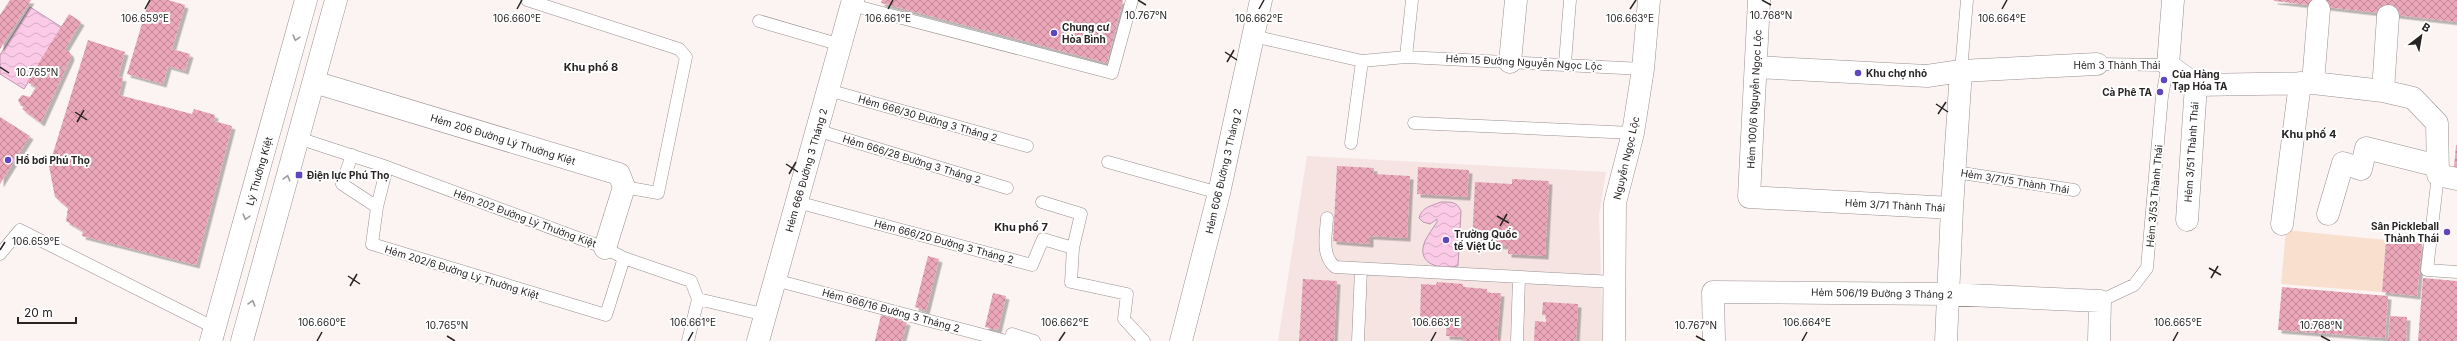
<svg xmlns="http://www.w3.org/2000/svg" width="2457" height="341" font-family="Inter,sans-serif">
  <defs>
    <pattern id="water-waves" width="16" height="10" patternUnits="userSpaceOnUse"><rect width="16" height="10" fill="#fbcae6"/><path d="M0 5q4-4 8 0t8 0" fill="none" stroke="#d7adc5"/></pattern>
    <pattern id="building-cross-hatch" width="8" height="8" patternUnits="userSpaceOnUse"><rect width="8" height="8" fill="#eba7b9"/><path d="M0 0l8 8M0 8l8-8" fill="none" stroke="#be8896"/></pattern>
    <filter id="shadow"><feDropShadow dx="3.5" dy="3.5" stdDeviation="0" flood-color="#0004"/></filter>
  </defs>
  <rect width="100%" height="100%" fill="#fcf3f3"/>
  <path fill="#f6e4e3" d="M1307 156 1606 172 1599 215 1603 341H1278Z"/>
  <path fill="#f9e0ce" d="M2286 230 2386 240 2382 292 2281 284Z"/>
  <path fill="url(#water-waves)" stroke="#bb98ac" d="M30 7 63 28 24 89 0 74V55Z
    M1441 202C1450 202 1457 201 1461 211L1458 266C1441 270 1415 265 1425 241 1428 235 1433 228 1437 222V219L1430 224 1423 222 1419 218C1422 207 1431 206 1441 202Z"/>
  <path fill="url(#building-cross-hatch)" filter="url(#shadow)" d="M10 0H31L0 49V15Z
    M149 0H168L185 5 172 49 190 54 185 71 168 66 163 84 127 74Z
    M882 0H1123L1107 63 881 3Z
    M2274 0H2457V22L2274 1Z
    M69 14 81 22 65 49 70 53 71 57 41 123 22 109 25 106H21L18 100 22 95 30 97 36 87 27 82Z
    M88 40 125 52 118 77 123 78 119 95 192 114 194 109 215 115 214 121 232 126 196 265 82 236 83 231 66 221 68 208 55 197 49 166Z
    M0 117 30 136 0 184Z
    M2456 145H2457V169L2454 168Z
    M1337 166 1374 168 1373 174 1410 176 1407 238 1370 236V244L1333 241Z
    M1418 167 1469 170 1467 197 1417 194Z
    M1512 179 1549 181 1545 256 1508 254V246L1472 244 1475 182 1512 184Z
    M2386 240 2422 243 2417 296 2382 292Z
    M928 256 939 259 926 311 915 307Z
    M2423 278 2457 281V341H2418Z
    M1303 279 1337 281 1334 341H1299Z
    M1437 282 1463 284V287L1487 289V293H1501L1497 338H1499V341H1463V337L1446 336 1447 322 1420 321 1421 284 1436 285Z
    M2282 287 2388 296 2385 338 2278 330Z
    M993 293 1006 296 998 330 985 327Z
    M1543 302 1578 304 1576 341H1534L1535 321 1546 322V315H1542Z
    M881 315 907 322 902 341H875Z
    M2390 316 2407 317 2406 341H2388Z"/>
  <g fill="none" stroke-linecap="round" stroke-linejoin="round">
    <g stroke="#98908f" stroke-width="13">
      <path id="service" d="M527 0 679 49 686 57 658 193 624 187
        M852 5 1112 73 1132 0
        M759 21 841 45
        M1253 36 1362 61 1406 57 1643 69
        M1406 57 1412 0
        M1565 63 1570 0
        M2097 64 2168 65 2162 96 2147 268 2134 285 2100 301
        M1961 71 1967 0
        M828 90 1027 146
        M1414 123 1633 133
        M816 130 1007 188
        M298 138 387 167 605 248 624 258 691 281 698 299 688 341
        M1351 143 1362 61
        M352 155 342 184 377 207
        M1108 162 1219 193
        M387 167 377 207 372 244 606 315 624 258
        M1955 172 2074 190
        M2438 175 2427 270 2457 272
        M797 202 1032 265 1043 239 1073 248
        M1042 202 1081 214 1073 248 1071 282 1127 294 1124 319 1144 341
        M1327 218C1326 235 1321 255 1335 267L1614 282
        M0 254 20 230 215 328
        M775 280 1006 341
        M698 299 766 315
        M1010 341 1012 334 1034 341
        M1358 341 1361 269
        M1517 341 1519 278"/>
    </g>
    <g stroke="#98908f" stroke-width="23">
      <path id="minor" d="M1759 0 1749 197 1952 208 1961 71
        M2173 0 2168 65 2196 85 2313 83 2383 91 2413 98 2437 123 2438 175 2457 179
        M1510 62 1516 0
        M1756 67 1927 76 1961 71 2097 64
        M314 82 619 174 624 187 605 248
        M2313 83 2319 9
        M2383 91 2388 16
        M2328 214 2343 163 2361 169 2366 148 2438 166
        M2187 220 2196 85
        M2282 224 2300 83
        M758 341 853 0
        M1181 341 1219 193 1261 0
        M1614 341 1615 203 1633 133 1643 69 1649 0
        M1714 341 1713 292 1947 294 2100 301 2099 341
        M1946 341 1952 208"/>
    </g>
    <g stroke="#98908f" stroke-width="23">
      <path id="primary" d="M211 341 306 0
        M242 341 336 0"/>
    </g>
    <use href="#service" stroke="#fff" stroke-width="12"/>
    <use href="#minor" stroke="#fff" stroke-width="22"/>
    <use href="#primary" stroke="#fff" stroke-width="22"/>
  </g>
  <defs><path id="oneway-chevron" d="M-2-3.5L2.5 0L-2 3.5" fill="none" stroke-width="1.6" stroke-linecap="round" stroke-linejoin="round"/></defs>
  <g stroke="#9e9c9c">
    <use href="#oneway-chevron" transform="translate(296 38) rotate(106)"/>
    <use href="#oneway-chevron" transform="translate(287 178) rotate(-75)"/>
    <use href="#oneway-chevron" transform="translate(246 217) rotate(106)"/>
    <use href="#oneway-chevron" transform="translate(252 303) rotate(-74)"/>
  </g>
  <path fill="none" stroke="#272423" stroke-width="1.5" d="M1138 0 1146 5M1762 0 1771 5M145 9 150 0M517 9 522 0M888 9 893 0M1259 9 1264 0M1630 9 1636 0M2002 9 2007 0M1225 52 1237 60M1227 62 1234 50M0 67 9 73M1936 104 1948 112M75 112 87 120M1938 114 1946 102M77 122 84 110M786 164 798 172M789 174 796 162M1497 216 1509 223M1500 226 1507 214M0 250 5 242M2209 268 2221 275M348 276 360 284M2211 278 2218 266M350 286 357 274M447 336 455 341M1696 336 1705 341M2321 336 2330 341M317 341 322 332M688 341 693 332M1059 341 1065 332M1431 341 1436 332M1802 341 1807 332M2173 341 2178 332"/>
  <g fill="#5f46be" stroke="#fff" stroke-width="1.5">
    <circle cx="1054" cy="33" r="4"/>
    <circle cx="1858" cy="73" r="4"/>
    <circle cx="2164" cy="80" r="4"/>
    <circle cx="2160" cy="92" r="4"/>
    <circle cx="8" cy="160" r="4"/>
    <rect x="295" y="171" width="8" height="8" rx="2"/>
    <circle cx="2447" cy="232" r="4"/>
    <circle cx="1446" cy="240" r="4"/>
  </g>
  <g text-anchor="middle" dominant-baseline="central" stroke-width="4" stroke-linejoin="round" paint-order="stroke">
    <g font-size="10" font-weight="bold" fill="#272423" stroke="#fff" text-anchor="start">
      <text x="1062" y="27">Chung cư<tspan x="1062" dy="12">Hòa Bình</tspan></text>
      <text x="1866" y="73">Khu chợ nhỏ</text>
      <text x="2172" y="74">Của Hàng<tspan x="2172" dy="12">Tạp Hóa TA</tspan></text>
      <text x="2152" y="92" text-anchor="end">Cà Phê TA</text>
      <text x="16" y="160">Hồ bơi Phú Thọ</text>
      <text x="307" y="175">Điện lực Phú Thọ</text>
      <text x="2439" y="226" text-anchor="end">Sân Pickleball<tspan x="2439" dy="12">Thành Thái</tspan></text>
      <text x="1454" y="234">Trường Quốc<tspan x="1454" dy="12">tế Việt Úc</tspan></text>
    </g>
    <g font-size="10" fill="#272423" stroke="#fff">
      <text transform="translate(1524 62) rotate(3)">Hẻm 15 Đường Nguyễn Ngọc Lộc</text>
      <text x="2117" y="65">Hẻm 3 Thành Thái</text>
      <text transform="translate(1754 99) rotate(-87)">Hẻm 100/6 Nguyễn Ngọc Lộc</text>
      <text transform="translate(928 118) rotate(16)">Hẻm 666/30 Đường 3 Tháng 2</text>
      <text transform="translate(503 139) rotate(17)">Hẻm 206 Đường Lý Thường Kiệt</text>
      <text transform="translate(2191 152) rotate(-86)">Hẻm 3/51 Thành Thái</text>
      <text transform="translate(1626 158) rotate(-77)">Nguyễn Ngọc Lộc</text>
      <text transform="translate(912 159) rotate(17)">Hẻm 666/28 Đường 3 Tháng 2</text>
      <text transform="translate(806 170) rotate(-74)">Hẻm 666 Đường 3 Tháng 2</text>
      <text transform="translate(259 171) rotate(-74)">Lý Thường Kiệt</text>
      <text transform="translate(1223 171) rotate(-77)">Hẻm 606 Đường 3 Tháng 2</text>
      <text transform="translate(2015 181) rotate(9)">Hẻm 3/71/5 Thành Thái</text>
      <text transform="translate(2154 196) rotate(-85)">Hẻm 3/53 Thành Thái</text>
      <text transform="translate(1895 205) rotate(3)">Hẻm 3/71 Thành Thái</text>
      <text transform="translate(525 218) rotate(20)">Hẻm 202 Đường Lý Thường Kiệt</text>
      <text transform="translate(944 241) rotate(15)">Hẻm 666/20 Đường 3 Tháng 2</text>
      <text transform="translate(462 272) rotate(17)">Hẻm 202/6 Đường Lý Thường Kiệt</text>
      <text transform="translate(1882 293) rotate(1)">Hẻm 506/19 Đường 3 Tháng 2</text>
      <text transform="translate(891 310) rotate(15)">Hẻm 666/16 Đường 3 Tháng 2</text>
    </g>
    <g font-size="11" font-weight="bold" fill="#272423" stroke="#fff">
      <text x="591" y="67">Khu phố 8</text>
      <text x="2309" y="134">Khu phố 4</text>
      <text x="1021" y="227">Khu phố 7</text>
    </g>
  </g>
  <g font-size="10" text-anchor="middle" fill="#272423" stroke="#fff" stroke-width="4" stroke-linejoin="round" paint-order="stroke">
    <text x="1146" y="19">10.767°N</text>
    <text x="1771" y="19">10.768°N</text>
    <text x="1630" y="22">106.663°E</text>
    <text x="2002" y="22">106.664°E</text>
    <text x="145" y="22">106.659°E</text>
    <text x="517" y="22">106.660°E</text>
    <text x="888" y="22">106.661°E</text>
    <text x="1259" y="22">106.662°E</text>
    <text x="37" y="76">10.765°N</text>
    <text x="36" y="245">106.659°E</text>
    <text x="322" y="326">106.660°E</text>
    <text x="693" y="326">106.661°E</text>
    <text x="1065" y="326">106.662°E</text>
    <text x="1436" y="326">106.663°E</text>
    <text x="1807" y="326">106.664°E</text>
    <text x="2178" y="326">106.665°E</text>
    <text x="447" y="329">10.765°N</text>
    <text x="1696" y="329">10.767°N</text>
    <text x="2321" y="329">10.768°N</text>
  </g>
  <g transform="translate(2421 36) rotate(31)" stroke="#ffffff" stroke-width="3" paint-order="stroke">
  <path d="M0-3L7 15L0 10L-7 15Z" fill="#272423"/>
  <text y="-6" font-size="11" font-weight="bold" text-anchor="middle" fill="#272423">B</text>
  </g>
  <path d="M18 317v6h58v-6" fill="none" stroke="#272423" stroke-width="2"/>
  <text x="24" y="317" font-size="12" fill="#272423" stroke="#ffffff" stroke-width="3" paint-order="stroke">20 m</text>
</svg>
